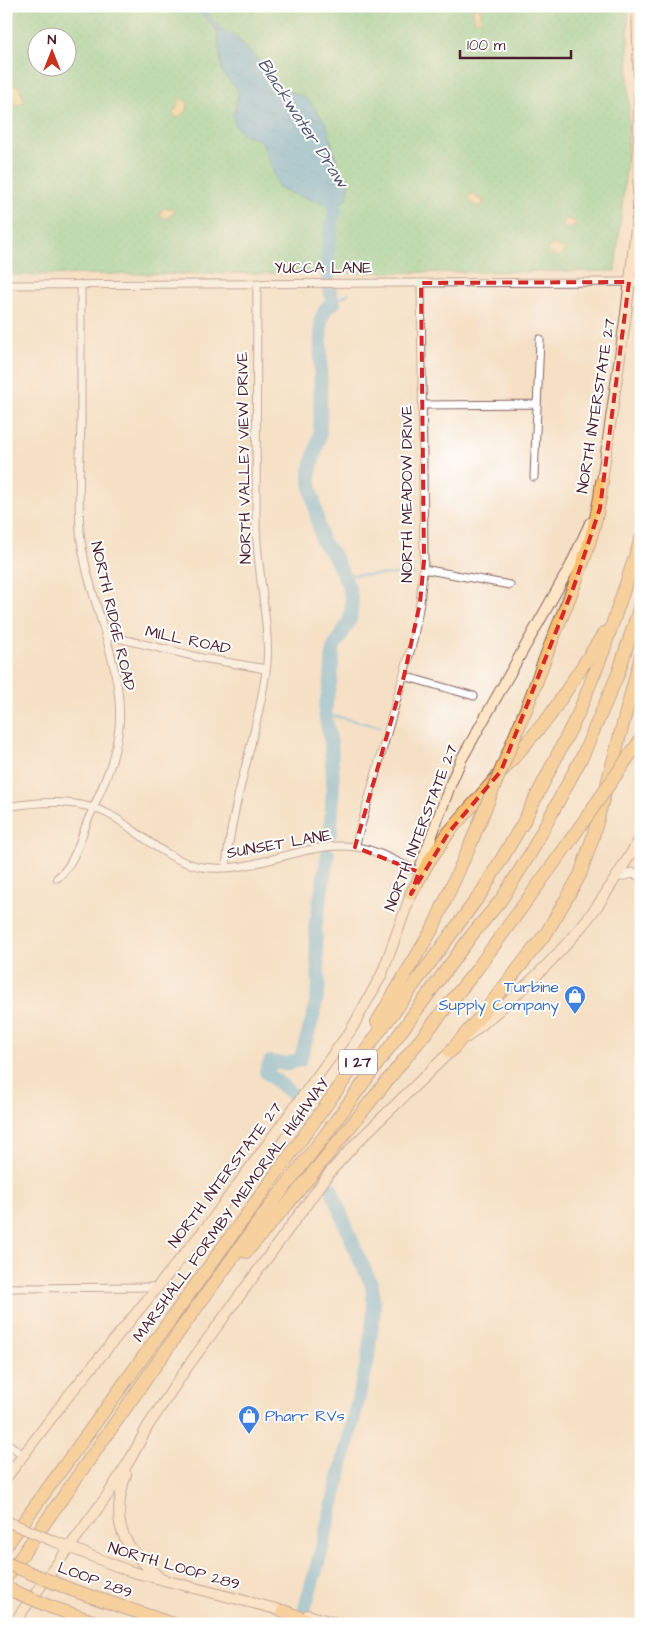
<svg xmlns="http://www.w3.org/2000/svg" width="647" height="1630" font-family="'Architects Daughter',sans-serif">
  <defs>
    <pattern id="grass-dots" width="8" height="8" patternUnits="userSpaceOnUse" patternTransform="scale(1.25)"><rect width="8" height="8" fill="#7fd396"/><path d="M2 2h.1M6 6h.1" fill="none" stroke="#6fb581" stroke-width="1.8" stroke-linecap="round"/></pattern>
    <pattern id="sand-dots" width="8" height="8" patternUnits="userSpaceOnUse" patternTransform="scale(1.25)"><rect width="8" height="8" fill="#eeda9e"/><path d="M2 2h.1M6 6h.1" fill="none" stroke="#cebb88" stroke-width="1.8" stroke-linecap="round"/></pattern>
    <pattern id="water-ripples" width="26" height="14" patternUnits="userSpaceOnUse" patternTransform="scale(1.25)"><rect width="26" height="14" fill="#60b1db"/><path d="M2 4q2-2 4 0t4 0M15 11q2-2 4 0t4 0" fill="none" stroke="#518fb2"/></pattern>
  </defs>
  <rect width="100%" height="100%" fill="#fff"/>
  <filter id="ink" filterUnits="userSpaceOnUse"><feTurbulence type="fractalNoise" baseFrequency=".02" numOctaves="2"/><feDisplacementMap in="SourceGraphic" scale="10" xChannelSelector="R" yChannelSelector="G"/><feConvolveMatrix kernelMatrix="1 2 1 2 8 2 1 2 1" color-interpolation-filters="sRGB"/></filter>
  <filter id="wash" filterUnits="userSpaceOnUse"><feTurbulence type="fractalNoise" baseFrequency=".0096" numOctaves="4" result="noise"/><feDisplacementMap in="SourceGraphic" scale="20" xChannelSelector="R" yChannelSelector="G"/><feGaussianBlur stdDeviation="1.12" result="paint"/><feColorMatrix in="noise" values="0 0 0 0 0 0 0 0 0 0 0 0 0 0 0 0 0 1.4 0 .05"/><feComposite in="paint" operator="in"/></filter>
  <g filter="url(#wash)">
    <rect width="100%" height="100%" fill="#f5e0c5"/>
    <path fill="url(#grass-dots)" stroke="#647960" fill-rule="evenodd" d="M6 6H628L629 125 626 171 615 271 6 275ZM38 38H68V68H38Z"/>
    <path fill="url(#sand-dots)" stroke="#9c7c64" d="M476 7 480 8 481 16 480 20 475 21 473 10Z
      M14 85 19 86C20 91 24 98 24 103L19 105 14 104 13 97 8 95 10 87Z
      M182 99 188 102 187 111 179 117 175 118 173 113 176 109 179 100Z
      M471 194H475L477 198 483 199V205L479 207 473 204 468 199Z
      M173 208 175 213 170 215 168 219 159 215 162 209Z
      M565 219 574 220 576 225 565 229 563 225Z
      M556 245 565 249 562 256 552 255 547 251 548 247Z"/>
    <path fill="url(#water-ripples)" stroke="#556883" d="M193 6H199L207 12 210 17 224 31 237 36 244 47 255 56 275 86 302 96 309 101 326 123 337 162V172L350 185 347 198C344 200 341 203 337 204 326 205 287 193 279 187L263 144 258 139 242 134 235 126 233 115 238 97 237 89 222 72 218 36 215 28Z"/>
    <g fill="none" stroke-linecap="round" stroke-linejoin="round">
      <path stroke="#60b1db" stroke-width="2.5" d="M334 303 349 293
        M343 575 414 574
        M325 714 381 727"/>
      <path stroke="#60b1db" stroke-width="14" d="M323 188 335 206 328 246V277
        M329 288 334 303 326 308 321 320 320 434 310 472V483L322 542 333 554 348 585 352 601 350 620 333 649 331 679 326 704 325 714 331 743 333 783 331 832
        M292 1094 266 1072 270 1062 286 1064 300 1060 313 1017 319 986 315 928 328 854
        M305 1607 321 1552 368 1359 374 1308 372 1285 357 1254 331 1188"/>
    </g>
  </g>
  <g filter="url(#ink)">
    <g fill="none" stroke-linecap="round" stroke-linejoin="round">
      <g stroke="#866361" stroke-width="9">
        <path id="minor" d="M6 285 629 282
          M422 405 537 404
          M534 477 540 339
          M423 569 510 585
          M105 635 202 658 266 669
          M404 676 474 696
          M6 807C41 801 82 798 114 817 143 835 167 861 202 867 255 875 303 840 356 847 377 850 399 863 419 872
          M355 847 413 641 420 603 424 561 421 283
          M226 868C232 798 259 732 267 663 269 643 266 625 264 606 261 579 257 553 256 526L257 283
          M57 878C74 866 80 839 88 820 102 788 115 762 119 727 125 663 85 594 80 531 78 494 80 457 81 421 81 376 81 330 81 285
          M6 1288 157 1287
          M6 1442 23 1455"/>
      </g>
      <g stroke="#866361" stroke-width="11">
        <path id="tertiary" d="M629 282H641
          M616 877 633 873 641 876"/>
      </g>
      <g stroke="#866361" stroke-width="12">
        <path id="secondary" d="M637 6 639 80
          M601 488 626 314 638 211 639 100
          M420 868 451 783 461 760 570 567 590 523
          M467 1037C515 998 562 955 598 905 613 883 627 860 641 837
          M126 1474C110 1523 121 1545 159 1577
          M6 1478 65 1400 209 1224 351 1030 382 974 413 889
          M51 1540 129 1571 288 1612
          M308 1615 339 1624
          M13 1624 109 1493 131 1458 148 1426 188 1366 331 1171 356 1143 454 1048"/>
      </g>
      <g stroke="#866361" stroke-width="14">
        <path id="motorway" d="M640 107 641 72
          M529 702C535 687 540 671 546 656 568 599 596 543 602 482
          M411 894 429 861 449 832 549 717 604 633
          M377 1022 433 928 471 843
          M450 1052 485 1011 547 932 580 875 593 837 641 656
          M246 1252 287 1205 474 973 565 848
          M6 1546 385 1024 482 892 523 823 578 714 603 652 641 539
          M6 1578 186 1322 268 1209 329 1130 471 936 501 900 530 854 583 755 618 674 641 603
          M72 1590 173 1624
          M51 1607 101 1624
          M283 1611 318 1624"/>
      </g>
      <use href="#minor" stroke="#fff" stroke-width="7"/>
      <use href="#tertiary" stroke="#fff" stroke-width="9"/>
      <use href="#secondary" stroke="#fde5c5" stroke-width="10"/>
      <use href="#motorway" stroke="#f9bf6d" stroke-width="12"/>
      <g stroke="#866361" stroke-width="12" stroke-linecap="butt">
        <path id="secondary-bridge" d="M6 1521 51 1540"/>
      </g>
      <g stroke="#866361" stroke-width="14" stroke-linecap="butt">
        <path id="motorway-bridge" d="M471 843 529 702
          M565 848 641 739
          M6 1563 72 1590
          M6 1588 51 1607"/>
      </g>
      <use href="#secondary-bridge" stroke="#fde5c5" stroke-width="10"/>
      <use href="#motorway-bridge" stroke="#f9bf6d" stroke-width="12"/>
    </g>
  </g>
  <path d="M0 0H647V1630H0ZM629 282 600 508 574 586 501 771 449 832 411 894 419 872 355 847 404 676 420 603 424 561 421 283Z" fill="#f5e0c5" fill-opacity=".55" fill-rule="evenodd"/>
  <path fill="none" stroke="#d62828" stroke-width="4" stroke-dasharray="10 6" stroke-linejoin="round" d="M629 282 600 508 574 586 501 771 449 832 411 894 419 872 355 847 404 676 420 603 424 561 421 283Z"/>
  <defs>
    <g id="shop-pin" transform="scale(1.125)"><path d="M0 17L-7.5 6A9.5 9.5 0 1 1 7.5 6Z" fill="#3f7fe0" stroke="#fff"/><path d="M-5-2.5h2.3a2.7 3.5 0 0 1 5.4 0H5L5.5 6h-11ZM-1.5-2.5h3a1.5 2.3 0 0 0-3 0Z" fill="#fff"/></g>
  </defs>
  <g fill-rule="evenodd">
    <use href="#shop-pin" x="575" y="996"/>
    <use href="#shop-pin" x="249" y="1416"/>
  </g>
  <g text-anchor="middle" dominant-baseline="central" stroke-width="4" stroke-linejoin="round" paint-order="stroke">
    <rect fill="#fff" stroke="#80626b" stroke-width="1" x="339" y="1049.5" width="38" height="25" rx="4"/>
    <g font-size="15" font-weight="bold" fill="#4a1f2b">
      <text x="358" y="1062">I 27</text>
    </g>
    <g font-size="16" fill="#4a1f2b" stroke="#fff">
      <text x="323" y="268">YUCCA LANE</text>
      <text transform="translate(596 406) rotate(-81)">NORTH INTERSTATE 27</text>
      <text transform="translate(244 458) rotate(-91)">NORTH VALLEY VIEW DRIVE</text>
      <text transform="translate(407 494) rotate(-90)">NORTH MEADOW DRIVE</text>
      <text transform="translate(113 616) rotate(77)">NORTH RIDGE ROAD</text>
      <text transform="translate(188 640) rotate(12)">MILL ROAD</text>
      <text transform="translate(421 828) rotate(-69)">NORTH INTERSTATE 27</text>
      <text transform="translate(279 844) rotate(-10)">SUNSET LANE</text>
      <text transform="translate(225 1175) rotate(-53)">NORTH INTERSTATE 27</text>
      <text transform="translate(231 1210) rotate(-54)">MARSHALL FORMBY MEMORIAL HIGHWAY</text>
      <text transform="translate(174 1566) rotate(16)">NORTH LOOP 289</text>
      <text transform="translate(95 1580) rotate(20)">LOOP 289</text>
    </g>
    <g font-size="16" fill="#366cbe" stroke="#fff" text-anchor="end">
      <text x="559" y="987">Turbine<tspan x="559" dy="18">Supply Company</tspan></text>
      <text x="265" y="1416" text-anchor="start">Pharr RVs</text>
    </g>
    <g font-size="18" font-style="italic" fill="#535971" stroke="#fff">
      <text transform="translate(303 123) rotate(57)">Blackwater Draw</text>
    </g>
  </g>
  <rect width="647" height="1630" fill="none" stroke="#fff" stroke-width="25"/>
  <g transform="translate(52 52)"><circle r="24" fill="#ffffff" stroke="#b7a5aa"/>
  <path d="M0-4L9 19L0 12L-9 19Z" fill="#c8321e"/>
  <text y="-8" font-size="14" font-weight="bold" text-anchor="middle" fill="#4a1f2b">N</text>
  </g>
  <path d="M460 50v8h111v-8" fill="none" stroke="#4a1f2b" stroke-width="2.5"/>
  <text x="467" y="50" font-size="15" fill="#4a1f2b" stroke="#ffffff" stroke-width="4" paint-order="stroke">100 m</text>
</svg>
